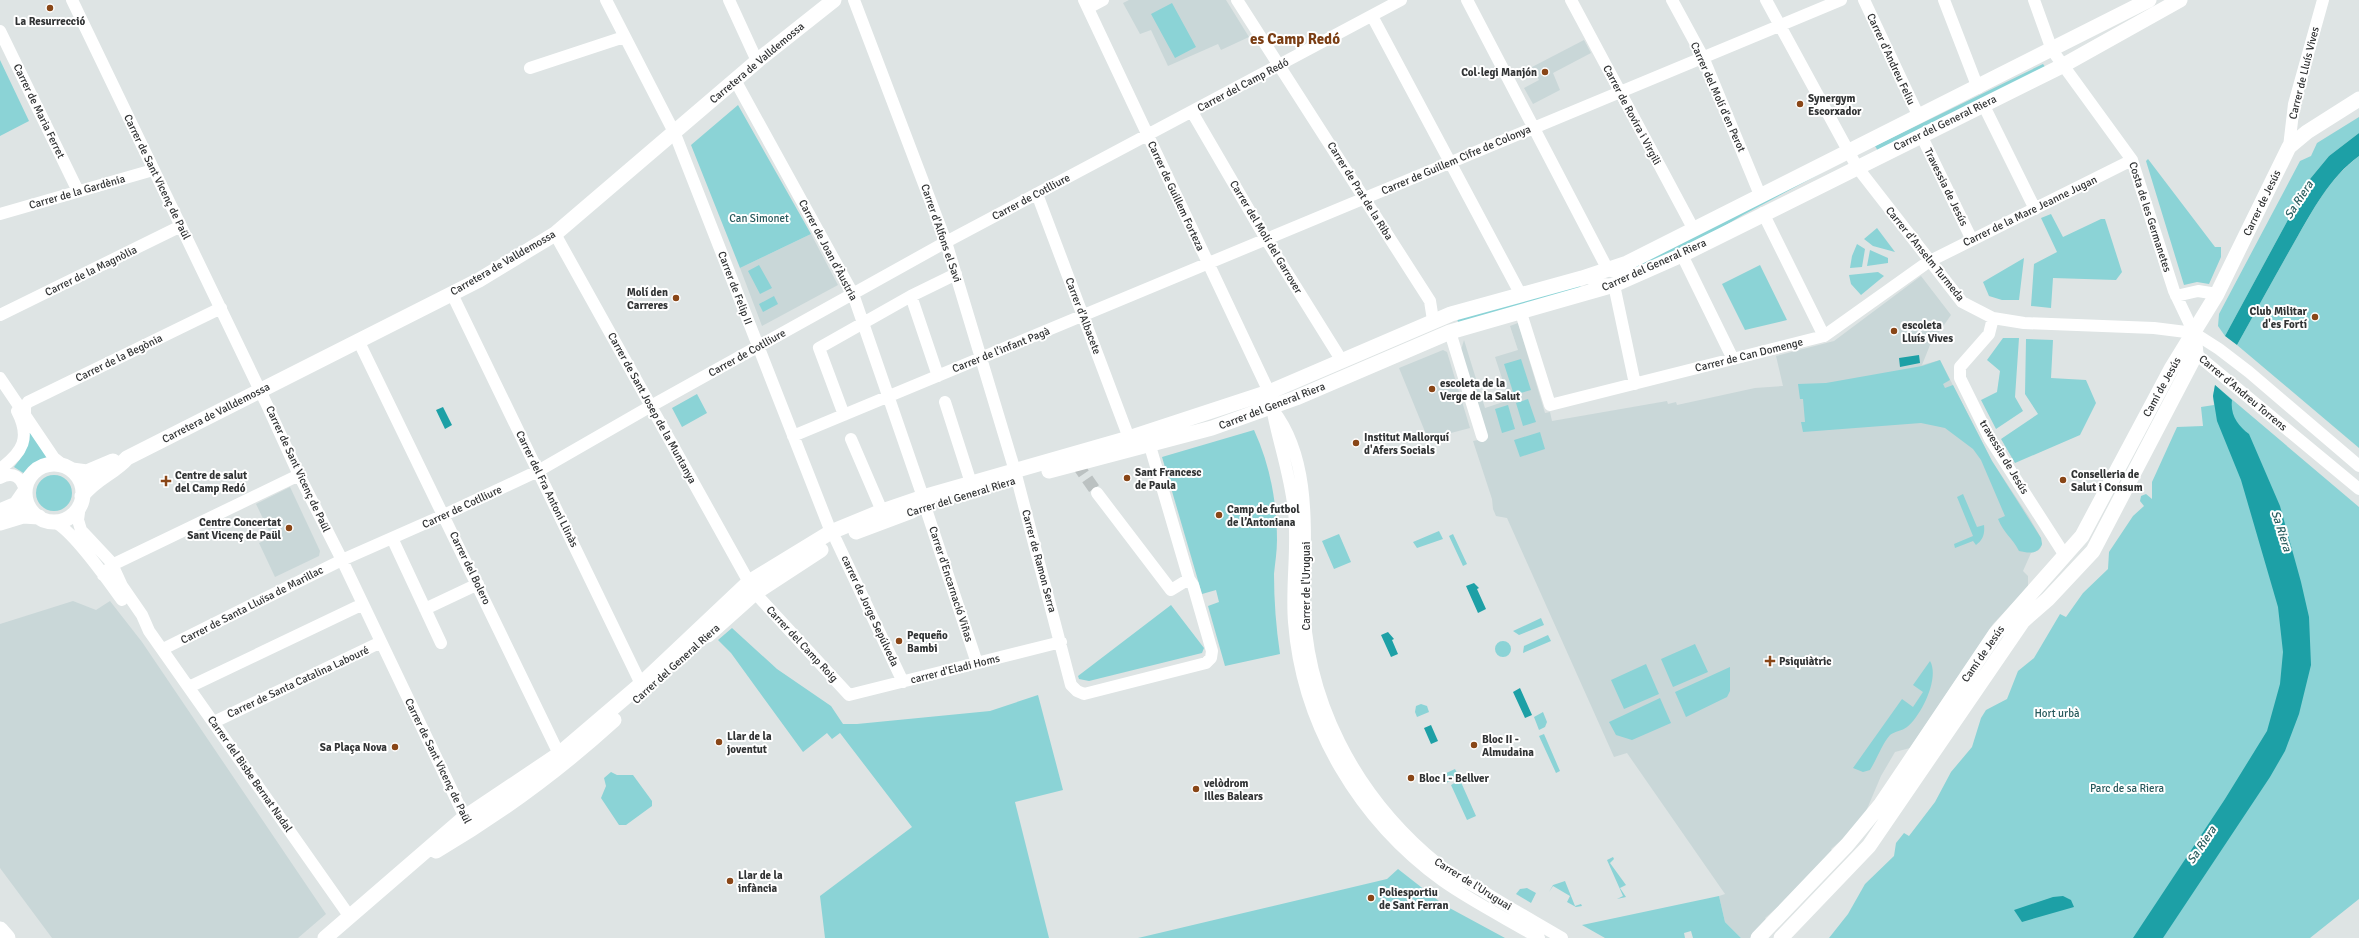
<svg xmlns="http://www.w3.org/2000/svg" width="2359" height="938" font-family="Signika,sans-serif">
  <rect width="100%" height="100%" fill="#dee4e4"/>
  <path fill="#c9d7d8" d="M1129 0H1226L1249 37 1221 50 1218 44 1168 66 1151 30 1140 34 1123 3Z
    M1584 40 1591 53 1553 73 1560 90 1533 104 1524 88 1539 80 1532 67Z
    M811 234 838 285 762 326 740 268Z
    M1921 276 1951 315 1930 345 1922 365 1940 360 1992 461 2029 517 2041 538 2042 545 2039 550 2031 553 2023 571 2028 576V587L1993 624 1910 748 1895 752 1881 776 1864 816 1851 832 1831 849 1833 852 1789 897 1765 918 1766 919 1750 938H1741L1725 922 1719 896 1725 894 1627 753 1614 757 1507 518 1496 516 1493 509 1492 499 1473 441 1488 438 1461 350 1464 340 1485 408 1509 400 1495 357 1518 350 1510 326 1518 323 1545 413 1550 412 1552 421 1667 401 1668 404 1676 402 1677 405 1755 388 1783 386 1776 356 1834 341Z
    M1443 350 1447 352 1470 428 1428 439 1399 368Z
    M290 487 320 551 319 556 275 577 259 543 272 537 256 504Z
    M73 601 96 610 110 601 142 642 326 914 298 938H52L0 868V624Z"/>
  <path fill="#8bd3d6" d="M1172 3 1196 47 1175 58 1151 14Z
    M0 60 29 121 0 136Z
    M2043 64 2046 68 1878 151 1875 146Z
    M738 105 811 234 740 268 691 145Z
    M2359 117V133L2329 156 2310 179 2225 336 2218 326 2219 314 2300 161 2311 156 2317 143Z
    M2359 156V448L2237 345C2256 311 2275 276 2295 241 2315 207 2327 181 2359 156Z
    M2148 159 2215 247H2221V257L2209 284 2197 282 2184 285 2146 161Z
    M1827 170 1743 215 1714 232 1641 269 1624 270Z
    M2051 214 2063 237 2101 219H2105L2122 272 2116 280 2053 278 2051 308 2031 306 2034 264 2057 252 2041 218Z
    M1877 228 1895 252 1873 246 1864 239Z
    M1857 244 1865 249 1862 267 1850 268 1852 256Z
    M1870 250 1888 258V263L1867 266Z
    M2024 258 2019 300H2002L1989 296 1983 282Z
    M759 265 772 288 760 294 748 271Z
    M1760 265 1787 320 1745 330 1722 284Z
    M1878 272 1884 276 1861 295 1851 284 1849 275Z
    M1580 285 1582 291 1459 324 1457 319Z
    M774 296 778 304 763 312 759 304Z
    M2003 338H2019L2015 397 2023 411 1996 429 1981 400 1997 392 2000 371 1987 360Z
    M2026 339 2053 340 2051 378 2086 380 2096 403 2080 435 2015 463 2001 439 2038 414 2025 394Z
    M1521 359 1531 390 1514 395 1504 364Z
    M1940 360 1950 380 1943 384 1945 388 1953 385 1992 461 2041 538 2042 544C2038 555 2028 553 2019 551 2012 537 2004 534 1998 519L2005 516 1981 460 1973 449 1945 428 1921 423 1803 432 1801 422H1805L1803 399H1800L1798 384 1826 383 1922 366Z
    M2215 385 2359 507V899L2310 938H1829L1848 914 1865 884 1894 856 1896 843 1904 833 1909 836 1935 802 1951 772 1972 747 1981 718 1986 710 2007 699 2018 671 2034 658 2060 614 2066 617 2083 593 2108 569 2109 552 2133 516 2144 506 2140 501 2141 496 2146 494 2152 499V482L2177 427 2203 426 2201 407 2214 405 2213 396Z
    M697 394 707 413 682 427 672 408Z
    M1528 399 1536 422 1523 426 1516 403Z
    M1508 405 1515 429 1502 433 1495 409Z
    M28 429 48 458 35 465 25 474 14 467 24 454Z
    M1254 430C1270 465 1277 502 1277 540 1277 552 1275 563 1274 574 1274 601 1276 627 1280 654L1225 666 1208 606 1219 602 1216 590 1202 594 1162 457Z
    M1540 432 1545 449 1520 457 1514 440Z
    M36 493a18 18 0 1 1 36 0a18 18 0 1 1-36 0Z
    M1963 494 1977 527 1984 525C1985 534 1983 540 1976 545L1973 541 1955 548 1954 544 1973 536 1957 497Z
    M1439 531 1443 539 1417 548 1413 542Z
    M1339 534 1351 562 1334 569 1322 541Z
    M1453 534 1467 564 1463 566 1449 536Z
    M1171 605 1204 648 1202 653 1089 681 1079 679 1078 676Z
    M1541 618 1544 625 1519 635 1513 631Z
    M732 628 777 669 831 706 843 724H857L990 711 1038 695 1063 790 1015 802 1049 938H825L820 896 912 827 840 733 832 739 827 733 803 752 731 653 718 640Z
    M1548 635 1551 641 1523 653 1524 646Z
    M1495 649a8 8 0 1 1 16 0a8 8 0 1 1-16 0Z
    M1695 644 1708 672 1673 687 1661 659Z
    M1930 661C1940 678 1921 716 1907 727 1902 731 1895 731 1890 735 1882 744 1877 759 1870 770L1863 772 1853 768 1902 699 1913 707 1923 692 1913 685Z
    M1646 664 1659 694 1624 709 1611 680Z
    M1730 667V691L1727 697 1686 717 1675 692Z
    M1660 698 1671 723 1632 740 1616 735 1609 722Z
    M1421 704 1427 706 1429 712 1417 717 1415 712 1416 706Z
    M1543 712 1547 722 1545 727 1539 730 1534 717Z
    M1544 734 1560 771 1556 773 1539 736Z
    M1455 769 1459 777 1446 783 1442 775Z
    M611 772 617 775H633L652 801V806L626 825H619L601 798 606 786 604 778Z
    M1460 780 1476 816 1467 820 1451 785Z
    M1613 857 1614 859 1610 863 1626 885 1620 888 1626 897 1617 899 1623 896 1607 860Z
    M1398 869 1444 905 1505 938H1138L1387 879Z
    M1565 881 1575 906 1581 904 1582 906 1576 907 1567 902 1570 896 1553 886 1549 892 1553 885Z
    M1527 888 1536 893 1531 903 1516 894 1520 889Z
    M1719 896 1725 922 1741 938H1693L1691 931 1684 933 1685 938H1605L1582 925Z"/>
  <path fill="#1da0a6" d="M2359 133V156C2329 178 2313 210 2295 241 2275 276 2256 311 2237 345L2225 336 2310 179 2329 156Z
    M1919 355 1920 363 1900 367 1899 358Z
    M2215 385 2232 400C2230 415 2238 426 2249 434L2280 506 2301 582 2309 617 2311 665 2299 714 2285 751 2270 777 2163 938H2133L2225 799 2267 731 2280 684 2283 652 2278 607 2241 480 2217 421 2213 396Z
    M443 407 452 425 445 429 436 410Z
    M1474 583 1479 588 1477 589 1486 609 1478 613 1466 586Z
    M1388 632 1394 639 1392 640 1398 654 1391 657 1381 635Z
    M1520 688 1532 715 1525 718 1513 692Z
    M1431 725 1438 741 1431 744 1424 728Z
    M2063 896 2071 900 2074 907 2022 922 2014 910 2053 897Z"/>
  <g fill="none" stroke-linecap="round" stroke-linejoin="round">
    <path stroke="#bbc1c1" stroke-width="12" stroke-dasharray="12 6" stroke-linecap="butt" d="M1077 464 1097 493"/>
    <path stroke="#fff" stroke-width="12" d="M72 0 267 405 299 475 342 560 468 824
      M606 0 675 134 831 532
      M729 0 757 61
      M854 0 946 242 1015 471 1071 685 1077 691 1084 694 1206 663 1211 658 1212 651 1193 585 1189 579
      M1084 0 1269 392C1275 433 1290 470 1294 511 1298 548 1291 585 1294 622 1302 726 1360 821 1443 881 1473 902 1507 919 1539 938
      M1237 0 1430 301 1433 320
      M1467 0 1608 270 1632 277
      M1571 0 1694 230
      M1672 0 1703 57 1760 195
      M1766 0 1857 167 1962 302 1993 318 2024 323 2154 328 2194 333 2219 349 2249 372 2359 466
      M1864 0 1919 117
      M1944 0 1978 88
      M2034 0 2052 50 2132 160 2174 291 2194 333
      M1088 8 1103 0
      M1372 16 1521 295
      M0 31 78 191
      M530 68 624 37
      M735 80 853 294 923 497
      M1983 104 2035 209
      M1192 112 1266 239 1342 361
      M1921 135 1972 240
      M2289 147 2294 104 2323 0
      M1037 194 1129 438
      M1763 213 1824 336
      M0 214 153 170
      M555 234 755 593 849 695 1061 642
      M1682 255 1733 359
      M1586 277 1602 284 1614 285 1635 384
      M452 294 641 684
      M911 296 938 376
      M2176 296 2198 291 2217 294
      M1521 313 1550 405 1824 336 1928 262 2132 160
      M0 315 181 226
      M1993 318 1989 334 1960 367V378L1990 439 2064 554
      M1450 332 1482 436
      M358 340 559 754
      M2196 354 2359 489
      M0 378 54 458 64 466
      M945 402 971 483
      M1273 410C1311 459 1305 530 1304 589 1302 697 1355 797 1439 865 1452 875 1467 882 1481 890 1508 907 1535 922 1562 938
      M25 413V406L28 402 221 308
      M844 415 819 348 911 296 956 274
      M793 436 1841 0
      M851 439 882 511
      M0 469C23 452 31 438 17 411
      M0 478C13 471 22 477 25 491
      M1097 493 1171 590 1189 579 1150 446
      M80 505 78 520 81 530 111 562 122 586 142 615 149 631 350 917
      M925 506 977 663
      M52 521C71 527 109 582 122 600
      M392 538 441 643
      M836 540 903 682
      M103 575 112 565 299 475
      M425 609 478 584
      M163 649 342 560 444 515 538 471 651 406 946 242 1401 0
      M189 687 363 604
      M214 722 381 642"/>
    <path stroke="#fff" stroke-width="15" d="M25 493a29 29 0 1 1 58 0a29 29 0 1 1-58 0Z
      M72 470 87 472 113 461
      M1049 471 1212 428 1296 398 1450 332 1614 285 1682 255 2062 66 2180 0
      M82 496C94 479 114 473 127 458L479 280 555 234 762 57 834 0
      M0 511 16 504 25 491
      M0 523 23 516 39 517
      M856 532 912 511
      M708 635 755 593 821 550
      M436 851C501 813 559 770 614 720
      M325 938 465 817 559 754 641 684 749 582 831 532 882 511 923 497 1129 438 1269 392 1451 314 1582 278 1627 263 2149 0
      M1758 938 1847 845 1881 804 1996 633 2082 536 2171 369 2217 294 2289 147 2307 132 2359 99
      M1781 938 1869 846 2023 621 2048 599 2093 551 2196 354 2194 333"/>
    <path stroke="#fff" stroke-width="17" d="M0 930 7 938"/>
  </g>
  <g fill="#894617" stroke="#fff" stroke-width="1.5">
    <circle cx="50" cy="8" r="4"/>
    <circle cx="1545" cy="72" r="4"/>
    <circle cx="1800" cy="104" r="4"/>
    <circle cx="676" cy="298" r="4"/>
    <circle cx="2315" cy="317" r="4"/>
    <circle cx="1894" cy="331" r="4"/>
    <circle cx="1432" cy="389" r="4"/>
    <circle cx="1356" cy="443" r="4"/>
    <circle cx="1127" cy="478" r="4"/>
    <circle cx="2063" cy="480" r="4"/>
    <path d="M164 475h4v4h4v4h-4v4h-4v-4h-4v-4h4z"/>
    <circle cx="1219" cy="515" r="4"/>
    <circle cx="289" cy="528" r="4"/>
    <circle cx="899" cy="641" r="4"/>
    <path d="M1768 655h4v4h4v4h-4v4h-4v-4h-4v-4h4z"/>
    <circle cx="719" cy="742" r="4"/>
    <circle cx="1474" cy="745" r="4"/>
    <circle cx="395" cy="747" r="4"/>
    <circle cx="1411" cy="778" r="4"/>
    <circle cx="1196" cy="789" r="4"/>
    <circle cx="730" cy="881" r="4"/>
    <circle cx="1371" cy="898" r="4"/>
  </g>
  <g text-anchor="middle" dominant-baseline="central" stroke-width="4" stroke-linejoin="round" paint-order="stroke">
    <g font-size="11" font-weight="bold" fill="#313334" stroke="#fff" text-anchor="start">
      <text x="50" y="21" text-anchor="middle">La Resurrecció</text>
      <text x="1537" y="72" text-anchor="end">Col·legi Manjón</text>
      <text x="1808" y="98">Synergym<tspan x="1808" dy="13">Escorxador</tspan></text>
      <text x="668" y="292" text-anchor="end">Molí den<tspan x="668" dy="13">Carreres</tspan></text>
      <text x="2307" y="311" text-anchor="end">Club Militar<tspan x="2307" dy="13">d'es Fortí</tspan></text>
      <text x="1902" y="325">escoleta<tspan x="1902" dy="13">Lluís Vives</tspan></text>
      <text x="1440" y="383">escoleta de la<tspan x="1440" dy="13">Verge de la Salut</tspan></text>
      <text x="1364" y="437">Institut Mallorquí<tspan x="1364" dy="13">d'Afers Socials</tspan></text>
      <text x="1135" y="472">Sant Francesc<tspan x="1135" dy="13">de Paula</tspan></text>
      <text x="2071" y="474">Conselleria de<tspan x="2071" dy="13">Salut i Consum</tspan></text>
      <text x="175" y="475">Centre de salut<tspan x="175" dy="13">del Camp Redó</tspan></text>
      <text x="1227" y="509">Camp de futbol<tspan x="1227" dy="13">de l’Antoniana</tspan></text>
      <text x="281" y="522" text-anchor="end">Centre Concertat<tspan x="281" dy="13">Sant Vicenç de Paül</tspan></text>
      <text x="907" y="635">Pequeño<tspan x="907" dy="13">Bambi</tspan></text>
      <text x="1779" y="661">Psiquiàtric</text>
      <text x="727" y="736">Llar de la<tspan x="727" dy="13">joventut</tspan></text>
      <text x="1482" y="739">Bloc II -<tspan x="1482" dy="13">Almudaina</tspan></text>
      <text x="387" y="747" text-anchor="end">Sa Plaça Nova</text>
      <text x="1419" y="778">Bloc I - Bellver</text>
      <text x="1204" y="783">velòdrom<tspan x="1204" dy="13">Illes Balears</tspan></text>
      <text x="738" y="875">Llar de la<tspan x="738" dy="13">infància</tspan></text>
      <text x="1379" y="892">Poliesportiu<tspan x="1379" dy="13">de Sant Ferran</tspan></text>
    </g>
    <g font-size="11" fill="#313334" stroke="#fff">
      <text transform="translate(1891 59) rotate(65)">Carrer d'Andreu Feliu</text>
      <text transform="translate(757 63) rotate(-40)">Carretera de Valldemossa</text>
      <text transform="translate(2304 73) rotate(-76)">Carrer de Lluís Vives</text>
      <text transform="translate(1243 85) rotate(-28)">Carrer del Camp Redó</text>
      <text transform="translate(1718 97) rotate(66)">Carrer del Molí d'en Perot</text>
      <text transform="translate(39 111) rotate(64)">Carrer de Maria Ferret</text>
      <text transform="translate(1632 115) rotate(62)">Carrer de Rovira i Virgili</text>
      <text transform="translate(1945 123) rotate(-26)">Carrer del General Riera</text>
      <text transform="translate(1456 160) rotate(-23)">Carrer de Guillem Cifre de Colonya</text>
      <text transform="translate(157 177) rotate(64)">Carrer de Sant Vicenç de Paül</text>
      <text transform="translate(1946 187) rotate(64)">Travessia de Jesús</text>
      <text transform="translate(1360 191) rotate(58)">Carrer de Prat de la Riba</text>
      <text transform="translate(77 192) rotate(-16)">Carrer de la Gardènia</text>
      <text transform="translate(1176 196) rotate(65)">Carrer de Guillem Forteza</text>
      <text transform="translate(1031 197) rotate(-28)">Carrer de Cotlliure</text>
      <text transform="translate(2262 203) rotate(-64)">Carrer de Jesús</text>
      <text transform="translate(2030 211) rotate(-26)">Carrer de la Mare Jeanne Jugan</text>
      <text transform="translate(2150 217) rotate(72)">Costa de les Germanetes</text>
      <text transform="translate(941 233) rotate(71)">Carrer d'Alfons el Savi</text>
      <text transform="translate(1266 237) rotate(59)">Carrer del Molí del Garrover</text>
      <text transform="translate(828 250) rotate(62)">Carrer de Joan d'Àustria</text>
      <text transform="translate(1925 254) rotate(51)">Carrer d'Anselm Turmeda</text>
      <text transform="translate(503 263) rotate(-30)">Carretera de Valldemossa</text>
      <text transform="translate(1654 265) rotate(-24)">Carrer del General Riera</text>
      <text transform="translate(91 271) rotate(-26)">Carrer de la Magnòlia</text>
      <text transform="translate(735 288) rotate(69)">Carrer de Felip II</text>
      <text transform="translate(1083 316) rotate(69)">Carrer d'Albacete</text>
      <text transform="translate(1001 350) rotate(-22)">Carrer de l'infant Pagà</text>
      <text transform="translate(747 353) rotate(-29)">Carrer de Cotlliure</text>
      <text transform="translate(1749 355) rotate(-14)">Carrer de Can Domenge</text>
      <text transform="translate(119 358) rotate(-26)">Carrer de la Begònia</text>
      <text transform="translate(2162 387) rotate(-61)">Camí de Jesús</text>
      <text transform="translate(2243 393) rotate(40)">Carrer d'Andreu Torrens</text>
      <text transform="translate(1272 406) rotate(-21)">Carrer del General Riera</text>
      <text transform="translate(652 408) rotate(61)">Carrer de Sant Josep de la Muntanya</text>
      <text transform="translate(216 413) rotate(-27)">Carretera de Valldemossa</text>
      <text transform="translate(2004 457) rotate(59)">travessia de Jesús</text>
      <text transform="translate(298 469) rotate(65)">Carrer de Sant Vicenç de Paül</text>
      <text transform="translate(547 489) rotate(64)">Carrer del Fra Antoni Llinàs</text>
      <text transform="translate(961 497) rotate(-17)">Carrer del General Riera</text>
      <text transform="translate(462 507) rotate(-25)">Carrer de Cotlliure</text>
      <text transform="translate(1039 561) rotate(75)">Carrer de Ramon Serra</text>
      <text transform="translate(470 568) rotate(64)">Carrer del Bolero</text>
      <text transform="translate(951 584) rotate(72)">Carrer d'Encarnació Viñas</text>
      <text transform="translate(1306 586) rotate(-90)">Carrer de l'Uruguai</text>
      <text transform="translate(252 605) rotate(-27)">Carrer de Santa Lluïsa de Marillac</text>
      <text transform="translate(870 611) rotate(65)">carrer de Jorge Sepúlveda</text>
      <text transform="translate(802 644) rotate(47)">Carrer del Camp Roig</text>
      <text transform="translate(1983 654) rotate(-55)">Camí de Jesús</text>
      <text transform="translate(676 664) rotate(-42)">Carrer del General Riera</text>
      <text transform="translate(955 669) rotate(-14)">carrer d'Eladi Homs</text>
      <text transform="translate(298 682) rotate(-25)">Carrer de Santa Catalina Labouré</text>
      <text transform="translate(438 761) rotate(64)">Carrer de Sant Vicenç de Paül</text>
      <text transform="translate(250 774) rotate(55)">Carrer del Bisbe Bernat Nadal</text>
      <text transform="translate(1473 884) rotate(32)">Carrer de l'Uruguai</text>
    </g>
    <g font-size="11" fill="#26585b" stroke="#fff">
      <text x="759" y="218">Can Simonet</text>
      <text x="2057" y="713">Hort urbà</text>
      <text x="2127" y="788">Parc de sa Riera</text>
    </g>
    <g font-size="12" font-style="italic" fill="#2d5f61" stroke="#fff">
      <text transform="translate(2299 200) rotate(-57)">Sa Riera</text>
      <text transform="translate(2281 531) rotate(72)">Sa Riera</text>
      <text transform="translate(2202 845) rotate(-56)">Sa Riera</text>
    </g>
    <g font-size="15" font-weight="bold" fill="#7a3d13" stroke="#fff">
      <text x="1295" y="39">es Camp Redó</text>
    </g>
  </g>
</svg>
